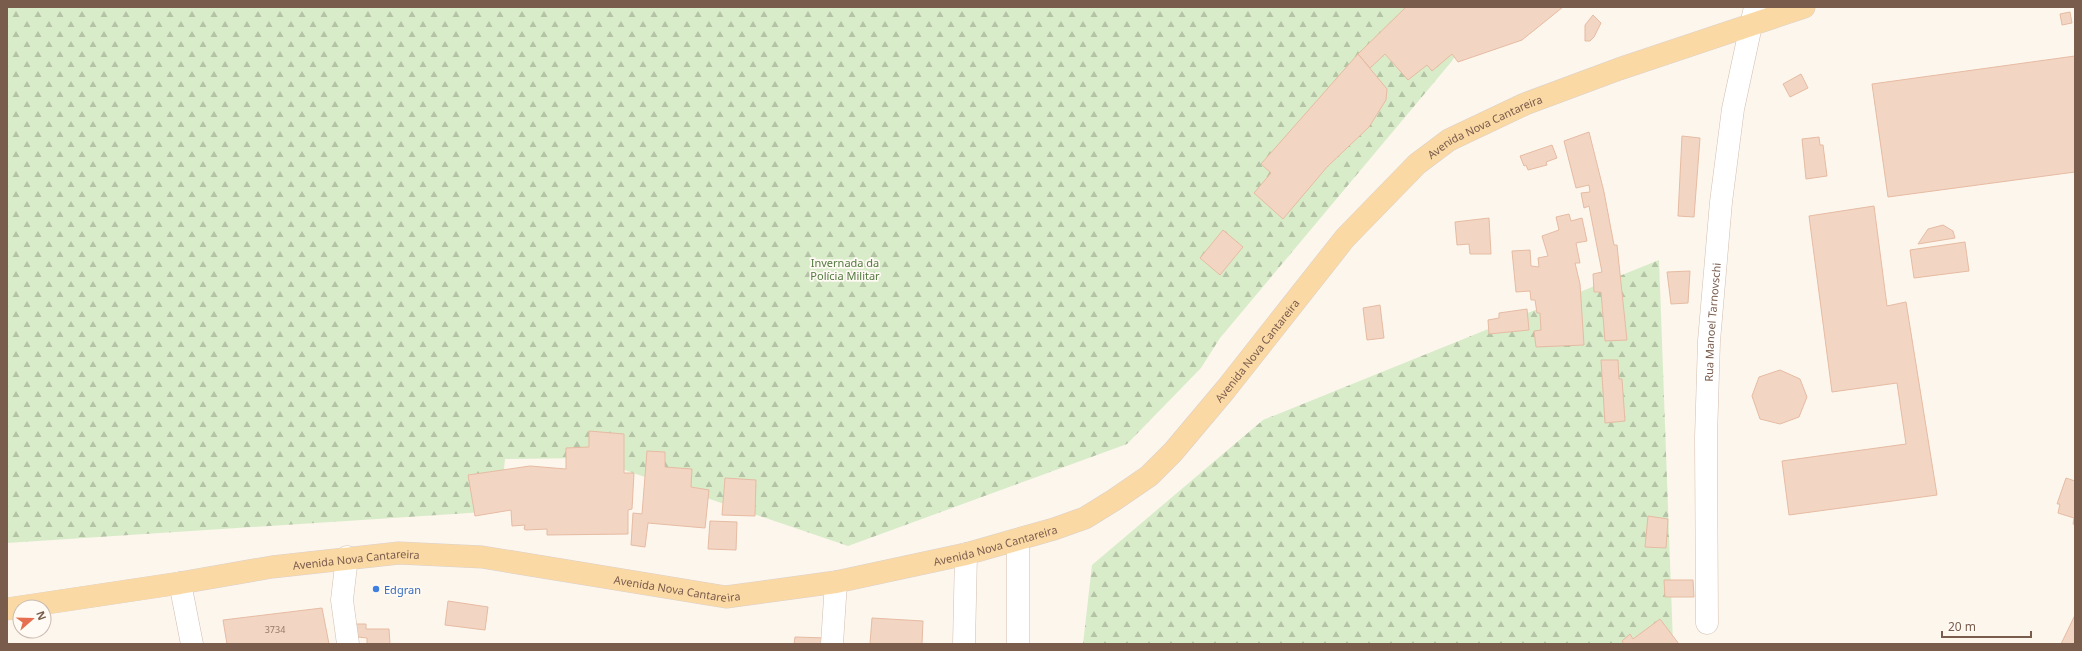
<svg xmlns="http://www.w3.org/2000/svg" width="2082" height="651" font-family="'Noto Sans',sans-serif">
  <defs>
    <pattern id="forest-firs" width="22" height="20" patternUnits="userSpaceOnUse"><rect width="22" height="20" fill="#d8ecc9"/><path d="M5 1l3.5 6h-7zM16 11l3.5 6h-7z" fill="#b4c2a5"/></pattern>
  </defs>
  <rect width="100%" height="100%" fill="#fdf6ec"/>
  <path fill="url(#forest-firs)" d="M7 7H1483L1452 61 1220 338 1201 368 1127 444 848 546 589 458 505 459 500 511 7 543Z
    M1659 260 1673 644H1083L1092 565 1263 420Z"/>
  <path fill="#f3d5c3" stroke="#e6bba3" d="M1406 7H1563L1522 40 1458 62 1452 54 1432 71 1427 65 1408 80 1385 54 1370 68 1358 54Z
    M2070 12 2072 23 2062 25 2060 14Z
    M1593 15 1601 23 1594 37 1590 41H1585V25Z
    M1358 54 1387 89 1386 100 1369 127 1327 167 1283 219 1254 193 1271 173 1261 164Z
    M2075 56V172L1888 197 1872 84Z
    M1801 74 1808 88 1790 97 1783 84Z
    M1589 132 1604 192 1614 245H1617L1627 340 1605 341 1601 292H1594L1593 274 1602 272 1589 206 1584 208 1581 193 1590 192 1589 185 1576 188 1564 141Z
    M1682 136 1700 138 1694 217 1678 216Z
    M1819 137 1820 145H1823L1827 176 1806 179 1802 139Z
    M1552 145 1557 158 1546 162 1547 165 1528 170 1526 165 1524 166 1520 156Z
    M1874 206 1887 306 1906 302 1937 495 1789 515 1782 461 1906 444 1897 383 1832 392 1809 216Z
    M1569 214 1571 221 1582 218 1587 241 1576 243 1580 263H1575L1580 284 1584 345 1536 347 1534 331 1541 330 1540 313H1537L1535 300H1531L1530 291 1516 292 1512 251 1530 250 1531 266 1539 267 1538 258 1548 256 1542 236 1559 230 1556 217Z
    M1489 218 1491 254H1470L1469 244 1457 245 1455 222Z
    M1943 225 1953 231 1955 238 1918 244 1928 229Z
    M1223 230 1243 247 1220 275 1200 258Z
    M1965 242 1969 271 1914 278 1910 250Z
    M1690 271 1688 303 1671 304 1667 272Z
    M1380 305 1384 338 1367 340 1363 308Z
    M1527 309 1529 330 1489 334 1488 320 1499 318V313Z
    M1601 360H1618L1619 379H1622L1625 421 1605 423Z
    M1780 370 1800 379 1807 397 1799 417 1780 424 1760 419 1752 396 1759 377Z
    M589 431 624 434V473H634L632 509 628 510V534L547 535V529L526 530 524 529 525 525 512 526 511 510 475 516 468 475 530 466 566 469V448L589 447Z
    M647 451 665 452V467L692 469 691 487 709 490 705 528 648 523 645 547 631 545 633 513 642 514Z
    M725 478 756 480 755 516 722 515Z
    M2066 478 2075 481V525L2073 524 2074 518 2058 513 2060 504H2057Z
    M1648 516 1668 519 1666 548 1645 547Z
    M710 521 737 522 736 550 708 549Z
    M1664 580H1693L1694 597H1665Z
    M448 601 488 607 485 630 445 625Z
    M322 608 329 644H227L223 620Z
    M2075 615V644H2061Z
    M872 618 923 621 922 644H870Z
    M1660 619 1679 644H1624L1622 641 1630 634 1633 639Z
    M355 624H366V629H389L390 644H367V638L358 637Z
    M795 637 827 638V644H794Z"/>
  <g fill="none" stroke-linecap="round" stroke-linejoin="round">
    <g stroke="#d1beb0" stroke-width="23">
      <g id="minor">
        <path d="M1018 540V644"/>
        <path d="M347 557 342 600 348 644"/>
        <path d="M180 583 192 644"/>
        <path id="s1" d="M1707 623 1706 437 1709 341 1721 202 1733 109 1755 7"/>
        <path d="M832 644 836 582"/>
        <path d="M964 644 966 554"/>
      </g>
    </g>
    <g stroke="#dad1cd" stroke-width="23">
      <g id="major">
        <path id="s2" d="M7 609 180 583 272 567 399 553 482 557 726 597 836 582 966 554 1054 529 1085 518 1114 500 1149 476 1173 452 1226 389 1345 238 1417 164 1449 140 1525 104 1619 69 1804 7"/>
      </g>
    </g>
    <use href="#minor" stroke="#fff" stroke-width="22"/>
    <use href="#major" stroke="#fbd9a5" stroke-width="22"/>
  </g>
  <circle fill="#3f7fe0" stroke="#fffaf3" stroke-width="1.5" cx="376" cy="589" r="4"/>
  <g text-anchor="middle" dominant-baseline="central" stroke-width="3.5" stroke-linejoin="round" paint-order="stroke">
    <g font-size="9" fill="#987a6a">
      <text x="275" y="629">3734</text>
    </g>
    <g font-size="11" fill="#7a5c4d" stroke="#fffaf3">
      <text stroke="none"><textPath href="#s2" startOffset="1661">Avenida Nova Cantareira</textPath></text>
      <text stroke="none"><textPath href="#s1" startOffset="301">Rua Manoel Tarnovschi</textPath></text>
      <text stroke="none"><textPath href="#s2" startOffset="1337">Avenida Nova Cantareira</textPath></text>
      <text stroke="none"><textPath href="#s2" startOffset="1001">Avenida Nova Cantareira</textPath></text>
      <text stroke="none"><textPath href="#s2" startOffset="353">Avenida Nova Cantareira</textPath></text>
      <text stroke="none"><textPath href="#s2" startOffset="677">Avenida Nova Cantareira</textPath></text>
    </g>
    <g font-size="11" fill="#537a41" stroke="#fffaf3">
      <text x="845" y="262">Invernada da<tspan x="845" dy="13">Polícia Militar</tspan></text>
    </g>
    <g font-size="11" fill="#366cbe" stroke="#fffaf3" text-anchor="start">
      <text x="384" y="589">Edgran</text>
    </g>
  </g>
  <rect width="2082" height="651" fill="none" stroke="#7a5c4d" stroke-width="16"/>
  <g transform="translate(32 619) rotate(70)"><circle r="19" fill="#fffaf3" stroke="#cabbb1"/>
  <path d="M0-3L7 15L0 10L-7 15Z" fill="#e76f51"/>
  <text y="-6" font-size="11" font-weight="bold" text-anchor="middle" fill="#7a5c4d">N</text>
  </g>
  <path d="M1942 631v6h89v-6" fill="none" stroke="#7a5c4d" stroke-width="2"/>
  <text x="1948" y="631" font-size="12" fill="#7a5c4d" stroke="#fffaf3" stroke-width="3" paint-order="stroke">20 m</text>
</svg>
